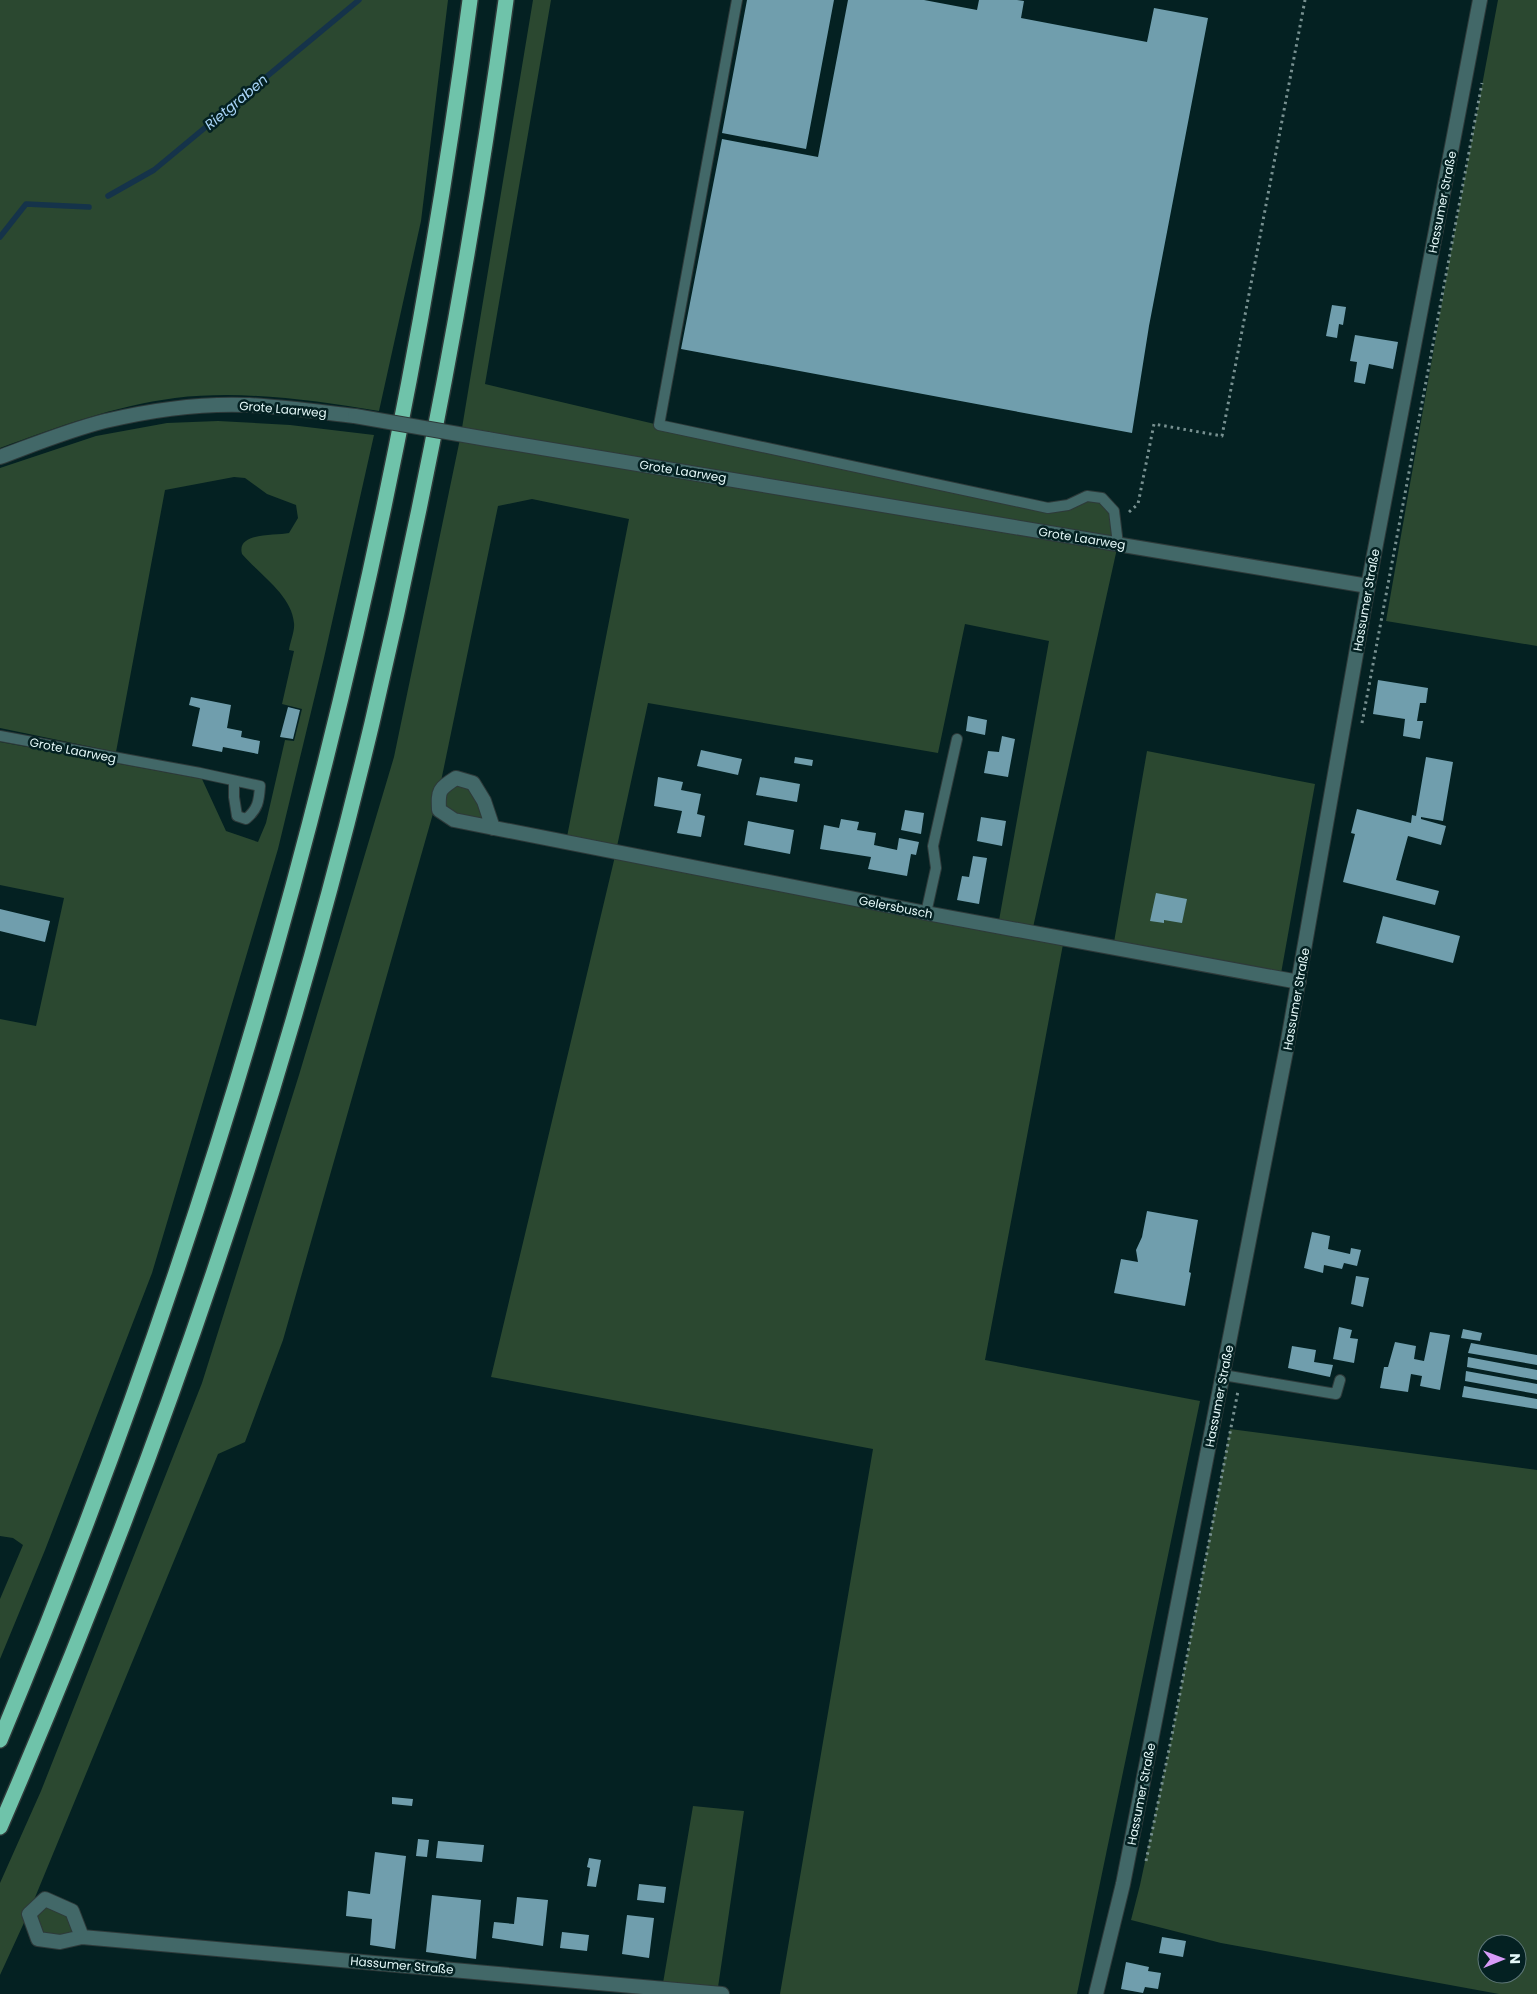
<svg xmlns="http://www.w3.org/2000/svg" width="1537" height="1994" font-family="Poppins,sans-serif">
  <rect width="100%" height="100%" fill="#042122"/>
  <path fill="#2b4830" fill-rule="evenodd" d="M0 0H448L421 221 379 411C312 400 243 390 175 398 114 406 57 427 0 448Z
    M533 0H551L485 384 659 425 1048 508 1102 498 1114 511 1118 544 1032 932 1064 939 985 1360 1200 1401 1077 1994H780L873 1449 491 1377 616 852 566 842 629 519 532 499 498 506 439 791 442 787 473 783 493 828 454 820 438 796 283 1340 245 1442 218 1454 29 1912 45 1899 72 1911 82 1937 38 1939 28 1914 0 1975V1883L41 1791 202 1383 299 1075 394 757 461 434ZM965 624 1049 641 998 926 616 851 648 703 938 753Z
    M1498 0H1537V646L1386 621 1450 256Z
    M218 421 290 425 374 435 324 658 278 849 152 1273 45 1550 0 1659V1599L23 1545 13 1538 0 1536V1019L36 1026 64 898 0 885V742L202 779 226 831 258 842 266 823 285 740 294 741 302 709 282 704 294 651 289 650C290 642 295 631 294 623 292 595 259 574 242 554 236 532 275 536 289 533L298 518 296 505 267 494 245 478 234 477 165 490 116 752 0 728V468L96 436 167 423Z
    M1147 751 1315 784 1280 979 1113 948Z
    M1230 1429 1537 1470V1994H1499L1221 1943 1131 1920 1140 1885 1171 1740ZM1487 1944H1517V1974H1487Z
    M693 1806 744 1811 717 1994 662 1989Z"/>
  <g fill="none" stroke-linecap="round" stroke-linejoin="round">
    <path stroke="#15334a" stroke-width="5.5" d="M108 196 154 170 359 0
      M0 237 26 204 89 207"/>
  </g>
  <path fill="#709ead" d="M747 0H834L806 149 722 133Z
    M848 0H924L977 10 979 0H1017L1024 1 1021 18 1147 42 1154 8 1208 18 1149 326 1132 433 681 349 722 139 818 157Z
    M1332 305 1346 307 1343 325 1339 324 1337 338 1326 336Z
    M1355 335 1398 342 1393 369 1369 364 1365 384 1354 382 1357 362 1350 361Z
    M1378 680 1428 688 1426 703H1420L1417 721H1423L1420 739 1403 736 1405 719 1373 714Z
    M191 697 231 705 227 728 242 731 241 737 260 741 258 754 223 747 222 752 192 746 200 708 189 705Z
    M288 707 300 710 293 739 280 737Z
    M968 716 987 720 985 735 966 731Z
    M1002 736 1015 739 1008 777 984 773 988 751 999 752Z
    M701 750 742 759 738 775 697 766Z
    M795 757 813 760 812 766 794 763Z
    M1426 757 1453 762 1443 821 1421 817V819L1446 826 1441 845 1408 836 1396 880 1439 891 1435 905 1343 882 1355 834 1351 833 1357 809 1411 823 1412 815 1416 816Z
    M658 777 683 782 681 790 701 794 697 814 705 816 701 837 677 833 682 811 654 806Z
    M760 777 800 784 797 802 756 795Z
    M905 810 924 813 921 834 901 830Z
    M981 817 1006 821 1002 846 977 841Z
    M841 819 859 822 857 830 876 833 874 845 897 850 899 838 919 842 916 855 911 854 907 876 868 869 871 857 820 849 824 825 839 828Z
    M748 821 794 830 790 854 744 845Z
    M973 856 987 858 979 904 957 900 962 876 969 877Z
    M1156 893 1187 899 1182 923 1164 920V923L1150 921Z
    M0 909 50 921 45 942 0 931Z
    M1383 916 1460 936 1453 963 1376 943Z
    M1147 1211 1198 1220 1189 1272 1191 1273 1185 1306 1114 1293 1121 1259 1138 1262 1136 1250 1142 1237Z
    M1312 1232 1330 1236 1328 1249 1350 1254 1351 1248 1361 1250 1357 1266 1344 1263 1342 1269 1324 1265 1323 1273 1304 1268Z
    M1356 1276 1369 1278 1363 1307 1351 1304Z
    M1339 1327 1352 1330 1350 1338 1358 1339 1354 1363 1333 1359Z
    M1463 1329 1482 1333 1480 1341 1461 1338Z
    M1430 1332 1450 1335 1440 1390 1420 1386 1422 1376 1411 1374 1408 1392 1380 1388 1384 1367H1388L1395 1342 1416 1346 1414 1359 1424 1361Z
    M1471 1343 1537 1355V1365L1468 1353Z
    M1292 1346 1316 1350 1314 1362 1333 1365 1330 1377 1288 1368Z
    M1468 1357 1537 1370V1380L1467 1367Z
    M1466 1371 1537 1384V1394L1465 1381Z
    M1464 1386 1537 1399V1409L1462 1397Z
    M392 1797 413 1799 412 1806 392 1804Z
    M418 1839 429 1840 427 1857 416 1856Z
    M438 1841 484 1845 482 1862 436 1858Z
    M375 1852 406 1856 395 1949 370 1945 372 1919 346 1916 348 1891 370 1894Z
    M589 1858 601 1860 596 1887 587 1886 590 1868 587 1867Z
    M639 1884 666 1887 664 1903 637 1900Z
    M432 1895 481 1900 476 1959 426 1952Z
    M517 1897 548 1900 543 1946 492 1938 494 1922 514 1924Z
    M627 1915 654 1918 649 1958 622 1954Z
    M562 1932 589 1935 587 1951 560 1948Z
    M1162 1937 1186 1941 1183 1957 1159 1953Z
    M1126 1962 1149 1967 1148 1971 1161 1973 1158 1989 1145 1987 1143 1993 1121 1989Z"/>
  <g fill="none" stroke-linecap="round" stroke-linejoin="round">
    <g stroke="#2e3a3a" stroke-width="12">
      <path id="service" d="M737 0 659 425 1048 508 1068 505 1087 496 1102 498 1114 511 1118 544
        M0 736 200 773 260 786C259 801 258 809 246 819L237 816 234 797V781
        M926 913 936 868 933 846 957 739
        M1223 1375 1336 1394 1340 1380"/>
    </g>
    <g stroke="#2e3a3a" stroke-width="16">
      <path id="minor" d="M487 439 1368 586
        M0 457C35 444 69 430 105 421 151 410 202 403 249 405 285 407 320 412 355 416
        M493 828 484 801 473 783 456 778C439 789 438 790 439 810L454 820 926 913 1299 982
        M82 1937 72 1911 45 1899 29 1914 38 1939 60 1942 82 1937 722 1994"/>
    </g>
    <g stroke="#2e3a3a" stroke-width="16">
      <path id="tertiary" d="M1096 1994 1123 1884 1287 1046 1368 586 1480 0"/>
    </g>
    <g stroke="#2e3a3a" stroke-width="18">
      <path id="motorway" d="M0 1740C233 1183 392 598 470 0
        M0 1827C154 1471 282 1101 372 723 428 484 473 243 506 0"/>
    </g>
    <path stroke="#789191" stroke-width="3" stroke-dasharray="2.5 4" stroke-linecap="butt" d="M1129 512 1138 504 1154 424 1222 436 1305 0
      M1362 723 1482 83
      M1146 1861 1171 1740 1238 1391"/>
    <use href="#service" stroke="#426868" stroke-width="10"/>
    <use href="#minor" stroke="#426868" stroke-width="14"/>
    <use href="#tertiary" stroke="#426868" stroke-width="14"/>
    <use href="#motorway" stroke="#6fc3aa" stroke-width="15"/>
    <g stroke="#2e3a3a" stroke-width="16" stroke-linecap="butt">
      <path id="minor-bridge" d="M355 416 487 439"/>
    </g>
    <use href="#minor-bridge" stroke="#426868" stroke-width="14"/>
  </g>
  <g text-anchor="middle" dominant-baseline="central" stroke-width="5" stroke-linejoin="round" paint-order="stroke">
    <g font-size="12" fill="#e5f9f9" stroke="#042122">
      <text transform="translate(1442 202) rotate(-79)">Hassumer Straße</text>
      <text transform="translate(283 409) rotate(5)">Grote Laarweg</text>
      <text transform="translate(683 471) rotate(9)">Grote Laarweg</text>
      <text transform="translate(1082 538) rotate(9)">Grote Laarweg</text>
      <text transform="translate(1366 600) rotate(-80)">Hassumer Straße</text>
      <text transform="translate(73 750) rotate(11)">Grote Laarweg</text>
      <text transform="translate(896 907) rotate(11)">Gelersbusch</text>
      <text transform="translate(1296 999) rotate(-80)">Hassumer Straße</text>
      <text transform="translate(1219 1396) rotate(-79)">Hassumer Straße</text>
      <text transform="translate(1141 1794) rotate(-79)">Hassumer Straße</text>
      <text transform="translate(402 1965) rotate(5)">Hassumer Straße</text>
    </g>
    <g font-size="14" font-style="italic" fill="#a8d4f7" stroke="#042122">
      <text transform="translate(236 102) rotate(-40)">Rietgraben</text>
    </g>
  </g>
  <g transform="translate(1502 1959) rotate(89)"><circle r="24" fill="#042122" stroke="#5e7778"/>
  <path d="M0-4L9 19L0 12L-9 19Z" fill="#d89bf8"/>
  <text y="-8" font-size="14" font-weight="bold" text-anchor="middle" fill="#e5f9f9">N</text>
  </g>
</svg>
